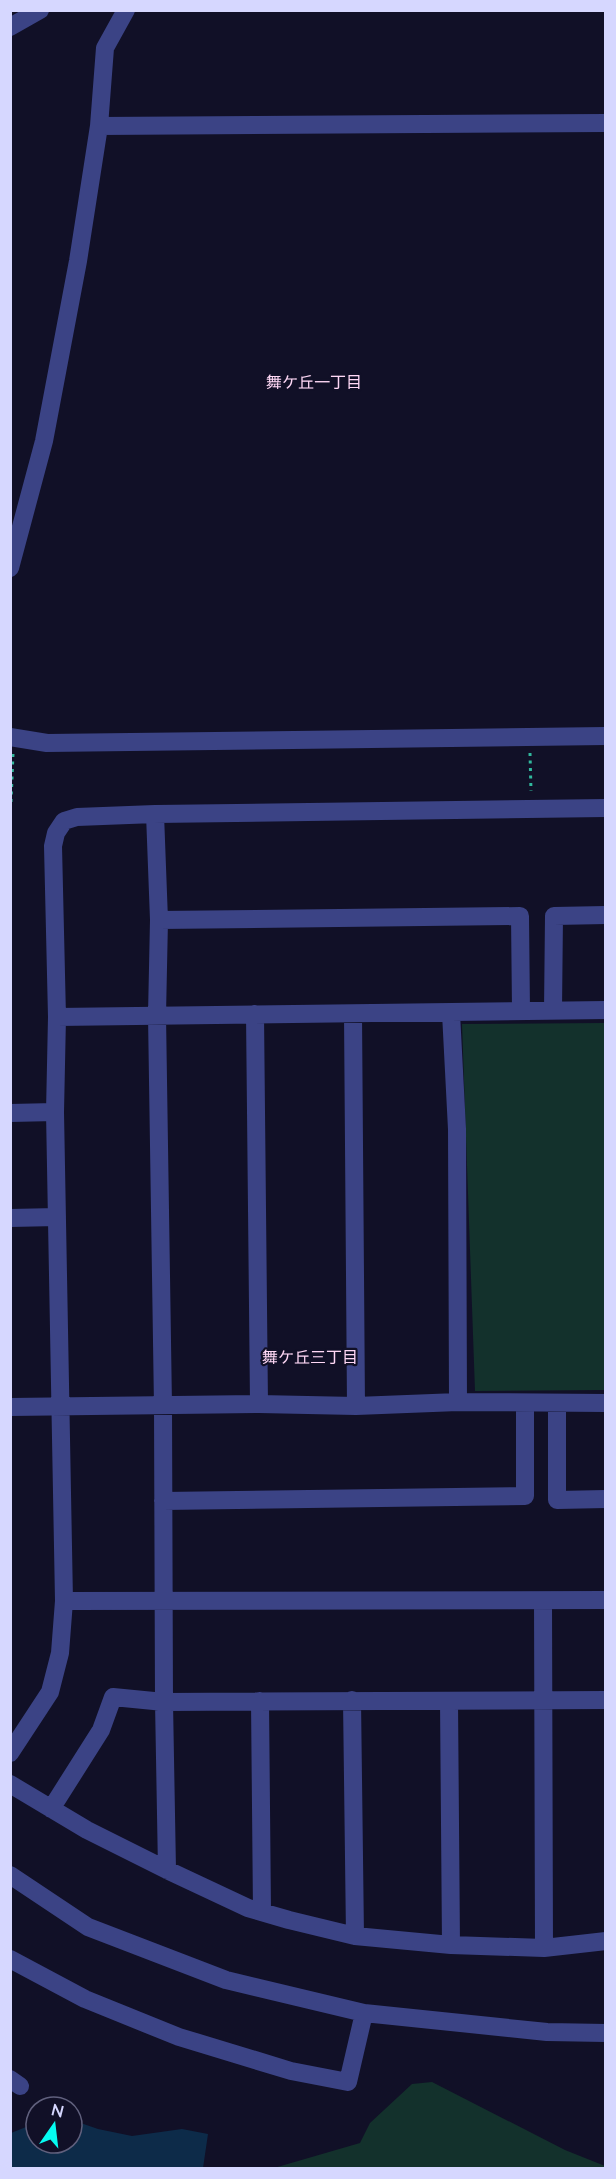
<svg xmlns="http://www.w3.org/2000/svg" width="616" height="2179" font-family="Lato,'Noto Sans JP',sans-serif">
  <rect width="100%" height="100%" fill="#111027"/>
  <path fill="#13312c" d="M605 1023V1390L475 1391 462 1024Z
    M432 2082 565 2150 605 2166V2168H274L360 2143 370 2123 412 2084Z"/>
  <path fill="#0d2b49" d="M72 2120 98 2129 132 2136 182 2129 208 2134 203 2168H11V2133L36 2123V2143H72Z"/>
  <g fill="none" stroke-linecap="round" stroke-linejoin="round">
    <path stroke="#31b89d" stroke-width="3" stroke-dasharray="3 4.5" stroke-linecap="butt" d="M530 753 531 791
      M11 802 13 754"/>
    <path stroke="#3b4385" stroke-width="18" d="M10 27 40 10
      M99 126 606 123
      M10 568 44 441 78 261 99 126 105 48 126 10
      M10 737 47 743 606 736
      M155 814 159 920 157 1015 163 1406 164 1702 167 1870
      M159 920 520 916 521 1011
      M553 1010 554 916 606 915
      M451 1013 457 1129 458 1402
      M255 1014 259 1404
      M353 1014 356 1406
      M57 1017 606 1010
      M10 1113 55 1112
      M10 1218 57 1217
      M557 1404V1500L606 1499
      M10 1407 259 1404 356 1406 458 1402 606 1403
      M163 1501 525 1496V1403
      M64 1601 606 1600
      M543 1601 544 1948
      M352 1700 355 1936
      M260 1701 262 1912
      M449 1701 451 1945
      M10 1753 50 1692 60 1653 64 1601 55 1112 57 1017 53 846 56 833 64 821 77 817 155 814 606 808
      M10 1784 87 1830 167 1870 248 1908 289 1920 355 1936 451 1945 544 1948 606 1941
      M51 1809 101 1730 113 1697 164 1702 606 1700
      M10 1875 88 1927 226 1980 364 2013 547 2032 606 2033
      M10 1959 85 1999 179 2037 291 2071 348 2082 364 2013
      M10 2079 20 2086"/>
  </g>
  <g text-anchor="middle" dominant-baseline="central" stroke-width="4.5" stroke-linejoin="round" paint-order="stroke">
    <g font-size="16" fill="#ffd8f6" stroke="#111027">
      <text x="314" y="381">舞ケ丘一丁目</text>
      <text x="310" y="1356">舞ケ丘三丁目</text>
    </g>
  </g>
  <rect width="616" height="2179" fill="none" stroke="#d6d7ff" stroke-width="24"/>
  <g transform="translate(54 2125) rotate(14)"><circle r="28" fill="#111027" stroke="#60607d" stroke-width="1.5"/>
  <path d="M0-4.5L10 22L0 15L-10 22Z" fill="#05fcf2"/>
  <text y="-9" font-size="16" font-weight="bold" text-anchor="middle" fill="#d6d7ff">N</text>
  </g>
</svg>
